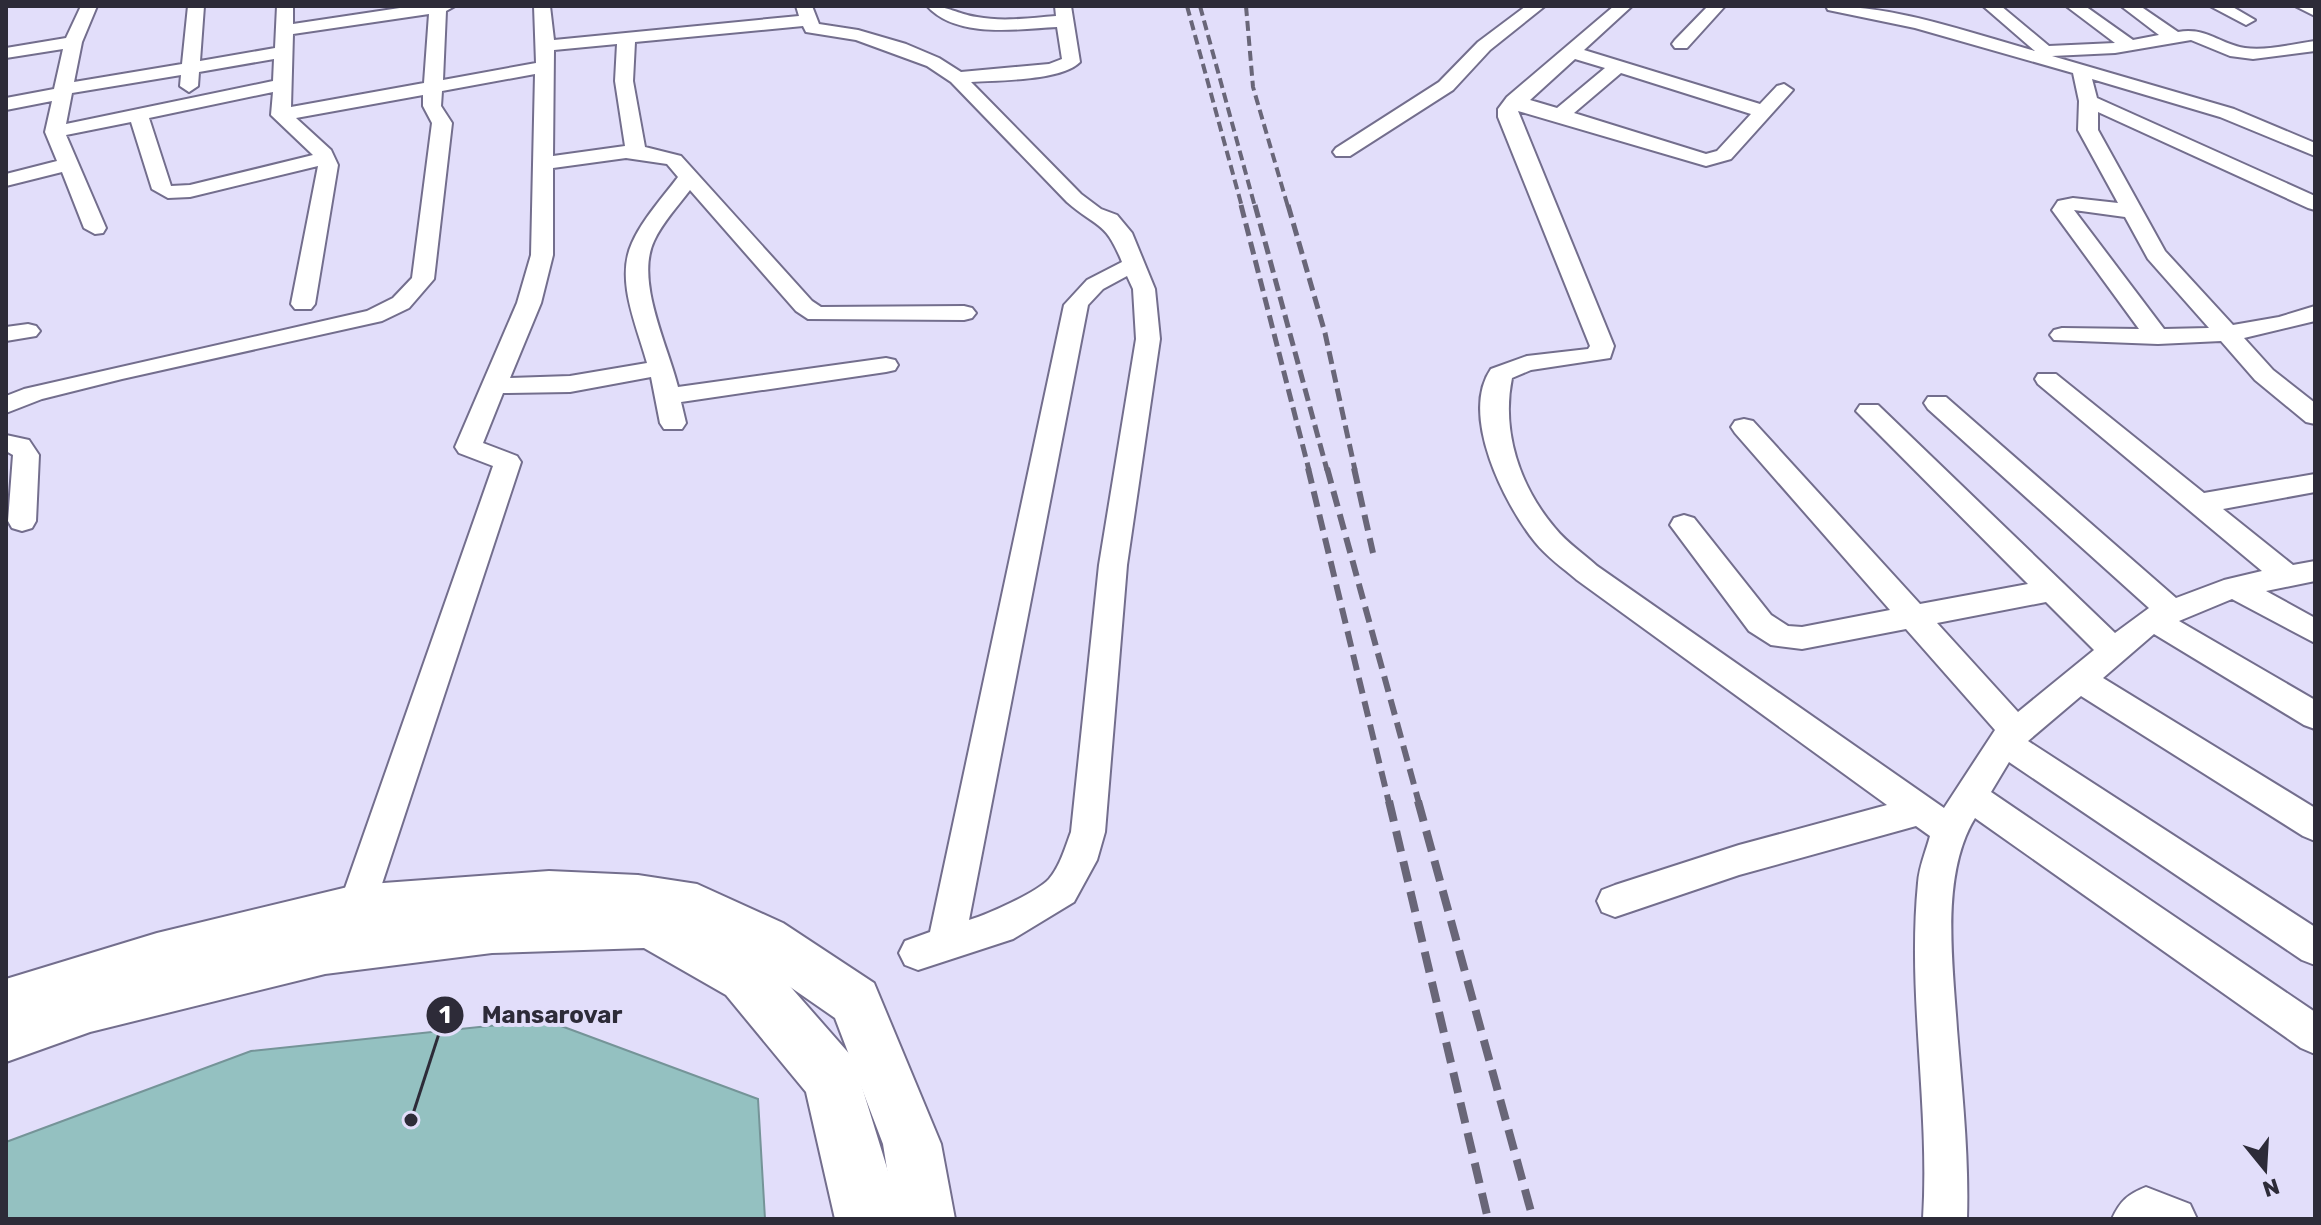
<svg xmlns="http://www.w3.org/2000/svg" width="2321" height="1225" font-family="Rubik,sans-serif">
  <rect width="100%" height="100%" fill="#e2defa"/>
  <path fill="#94c1c1" stroke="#759498" stroke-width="2" d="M545 1020 758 1099 765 1219H6V1142L251 1051Z"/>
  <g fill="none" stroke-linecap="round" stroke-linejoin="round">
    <g stroke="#736e8d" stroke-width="4">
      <path id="street" d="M81 6H97L82 42 74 82 182 64 188 6H204L200 61 275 48 277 6H293V24L413 6H455L446 11 443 80 536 63 534 6H550L554 40 799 16 796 6H812L819 24 858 30 906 44 939 58 961 72 1049 64 1062 59 1057 27C1017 29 957 39 927 6 950 6 956 14 977 17 1003 22 1030 18 1056 16L1055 6H1071L1080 62C1061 81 999 80 971 82L1081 194 1101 209 1117 215 1132 233 1155 289 1160 339 1127 565 1105 832 1097 860 1074 902 1013 939 918 970 905 965 899 953 905 941 930 932 1064 305 1087 280 1122 262C1105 220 1098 229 1067 202L951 82 927 66 856 40 806 32 803 26 635 42 633 81 645 147 681 156 812 301 821 307 964 306 972 308 976 313 972 318 964 320 808 319 796 311 690 190C678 206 662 223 654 241 635 281 668 346 678 387L886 358 895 360 898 365 895 370 886 372 681 402 686 423 682 429H664L660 423 651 377 570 392 503 393 483 443 517 456 521 462 374 908 369 919 356 924 343 919 338 908 493 466 459 453 455 447 517 303 531 255 535 74 442 91 441 106 452 123 434 279 409 308 382 321 122 379 42 399 6 413V396L24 389 367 311 393 298 412 278 432 123 423 106V95L296 118 331 150 338 165 315 304 311 309H295L291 304 318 166 190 197 168 198 152 189 131 122 66 135 106 228 103 233 95 234 84 228 62 172 6 186V174L57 161 45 132 52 101 6 110V98L54 89 63 49 6 58V48L66 38ZM429 14 424 83 291 107 293 34ZM617 44 615 81 625 146 553 156 554 50ZM274 59 273 81 66 124 72 93 181 75 180 86 189 92 198 86 199 72ZM273 92 271 115 313 155 190 185 171 186 149 118ZM626 158 667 164 678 177C663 197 642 220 632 243 615 280 637 326 647 363L570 376 510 378 541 303 553 255V168ZM1127 276 1133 289 1136 339 1099 565 1071 832C1065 848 1060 866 1049 879 1036 893 988 914 969 920L1088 305 1103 289Z
        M1526 6H1545L1490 50 1453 90 1350 156H1336L1333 152 1336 148 1439 82 1478 42Z
        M1614 6H1632L1584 50 1760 104 1777 86 1784 84 1793 90 1731 159 1706 166 1518 111 1614 346 1610 358 1531 370 1512 378C1501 432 1520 487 1555 528 1567 543 1583 553 1597 566L1944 808 1995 730 1906 629 1802 649 1771 645 1749 631 1670 525 1674 518 1684 515 1694 518 1771 615 1788 626 1802 627 1890 610 1735 433 1731 427 1735 421 1744 419 1753 421 1920 604 2028 584 1856 411 1860 405H1878L2115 633 2149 608 1928 409 1924 403 1928 397H1946L2176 598 2224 580 2262 571 2038 384 2035 379 2038 374H2056L2204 493 2315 474V492L2223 509 2293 565 2315 561V581L2266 591 2315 618V643L2232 599 2179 621 2315 700V729L2304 725 2154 634 2103 678 2315 808V841L2303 836 2081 696 2028 741 2315 927V965L2302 960 2009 762 1991 792 2315 1012V1054L2301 1048 1975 818C1940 875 1953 965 1957 1029 1962 1092 1969 1156 1967 1219H1923C1930 1107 1907 995 1918 883 1919 867 1926 851 1930 836L1916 826 1739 875 1615 917 1602 912 1597 901 1602 890 1615 885 1739 845 1887 805 1577 580C1563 568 1547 557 1535 542 1505 505 1459 415 1491 369L1527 356 1588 349 1590 346 1498 117V109L1507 97ZM1575 59 1605 68 1557 108 1530 100ZM1621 73 1751 114 1717 151 1706 154 1574 113ZM2046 602 2094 650 2018 712 1937 623Z
        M1708 6H1725L1687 48H1675L1672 44 1675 40Z
        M1826 6C1897 6 1967 32 2035 51L1983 6H2001L2049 46 2115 43 2066 6H2085L2133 40 2159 35 2121 6H2140L2178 32C2207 27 2219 44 2245 48 2267 51 2293 44 2315 41V51L2253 59 2230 56 2191 40 2115 53 2052 56 2234 109 2315 143V156L2220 117 2092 79 2097 98 2315 196V210L2308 208 2098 112V130L2165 251 2233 325 2279 317 2315 306V321L2244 338 2273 370 2315 403V424L2306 422 2255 380 2221 341 2158 344 2054 340 2050 335 2054 330 2062 328 2139 329 2052 210 2058 201 2073 198 2118 203 2078 130 2079 101 2073 73 1915 28 1828 10ZM2074 210 2125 217 2148 259 2209 328 2164 329Z
        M2210 6H2231L2255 20 2246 25Z
        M2295 6H2315V16Z
        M28 324 36 326 40 331 36 336 6 341V327Z
        M6 435 29 440 39 455 36 521 32 528 22 531 12 528 8 521 13 455 6 451Z
        M2146 1187 2190 1204 2197 1219H2112C2120 1201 2128 1194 2146 1187Z"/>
    </g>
    <g stroke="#736e8d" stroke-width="4">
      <path id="secondary" d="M549 871 638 875 697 884 783 923 874 983 941 1144 955 1219H895L883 1144 835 1018 747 957 690 928 638 919 549 915 356 931 157 981 6 1029V979L157 933 356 885Z"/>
    </g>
    <g stroke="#736e8d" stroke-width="4">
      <path id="primary" d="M650 900 766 959 853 1058 891 1181 899 1219H835L806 1092 726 995 644 948 492 953 325 974 90 1032 6 1062V1008C162 954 328 917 492 905 544 901 598 901 650 900Z"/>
    </g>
    <use href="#street" fill="#fff" fill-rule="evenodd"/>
    <use href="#secondary" fill="#fff" fill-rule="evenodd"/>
    <use href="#primary" fill="#fff" fill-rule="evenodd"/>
    <path stroke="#696678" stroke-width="4" stroke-dasharray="10 5" stroke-linecap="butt" d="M1187 6 1242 207
      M1200 6 1255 207
      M1246 6 1253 87 1288 207"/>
    <path stroke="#696678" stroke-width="5" stroke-dasharray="13 6" stroke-linecap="butt" d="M1241 205 1309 470
      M1255 205 1327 470
      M1288 205 1325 333 1355 470"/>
    <path stroke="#696678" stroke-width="6" stroke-dasharray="16 8" stroke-linecap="butt" d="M1308 468 1389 803
      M1327 468 1419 803
      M1354 468 1373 553"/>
    <path stroke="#696678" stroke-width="8" stroke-dasharray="21 10" stroke-linecap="butt" d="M1389 801 1488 1219
      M1418 801 1533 1219"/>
  </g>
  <path fill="none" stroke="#2d2b38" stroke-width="3" d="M411 1120L445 1015"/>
  <g fill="#2d2b38" stroke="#e2defa" stroke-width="3">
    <circle cx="411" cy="1120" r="8"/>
    <circle cx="445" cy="1015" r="20"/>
  </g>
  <g font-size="24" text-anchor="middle" font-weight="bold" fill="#fff">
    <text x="445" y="1023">1</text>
  </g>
  <g font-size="24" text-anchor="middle" font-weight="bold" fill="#2d2b38" stroke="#e2defa" stroke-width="8" stroke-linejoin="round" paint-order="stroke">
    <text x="552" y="1023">Mansarovar</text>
  </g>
  <rect width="2321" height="1225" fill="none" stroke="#2d2b38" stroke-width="16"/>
  <g transform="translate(2265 1169) rotate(162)" stroke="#e2defa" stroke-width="6" paint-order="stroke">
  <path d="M0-6L14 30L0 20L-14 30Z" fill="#2d2b38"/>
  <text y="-12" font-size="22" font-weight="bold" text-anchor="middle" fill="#2d2b38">N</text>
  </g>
</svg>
